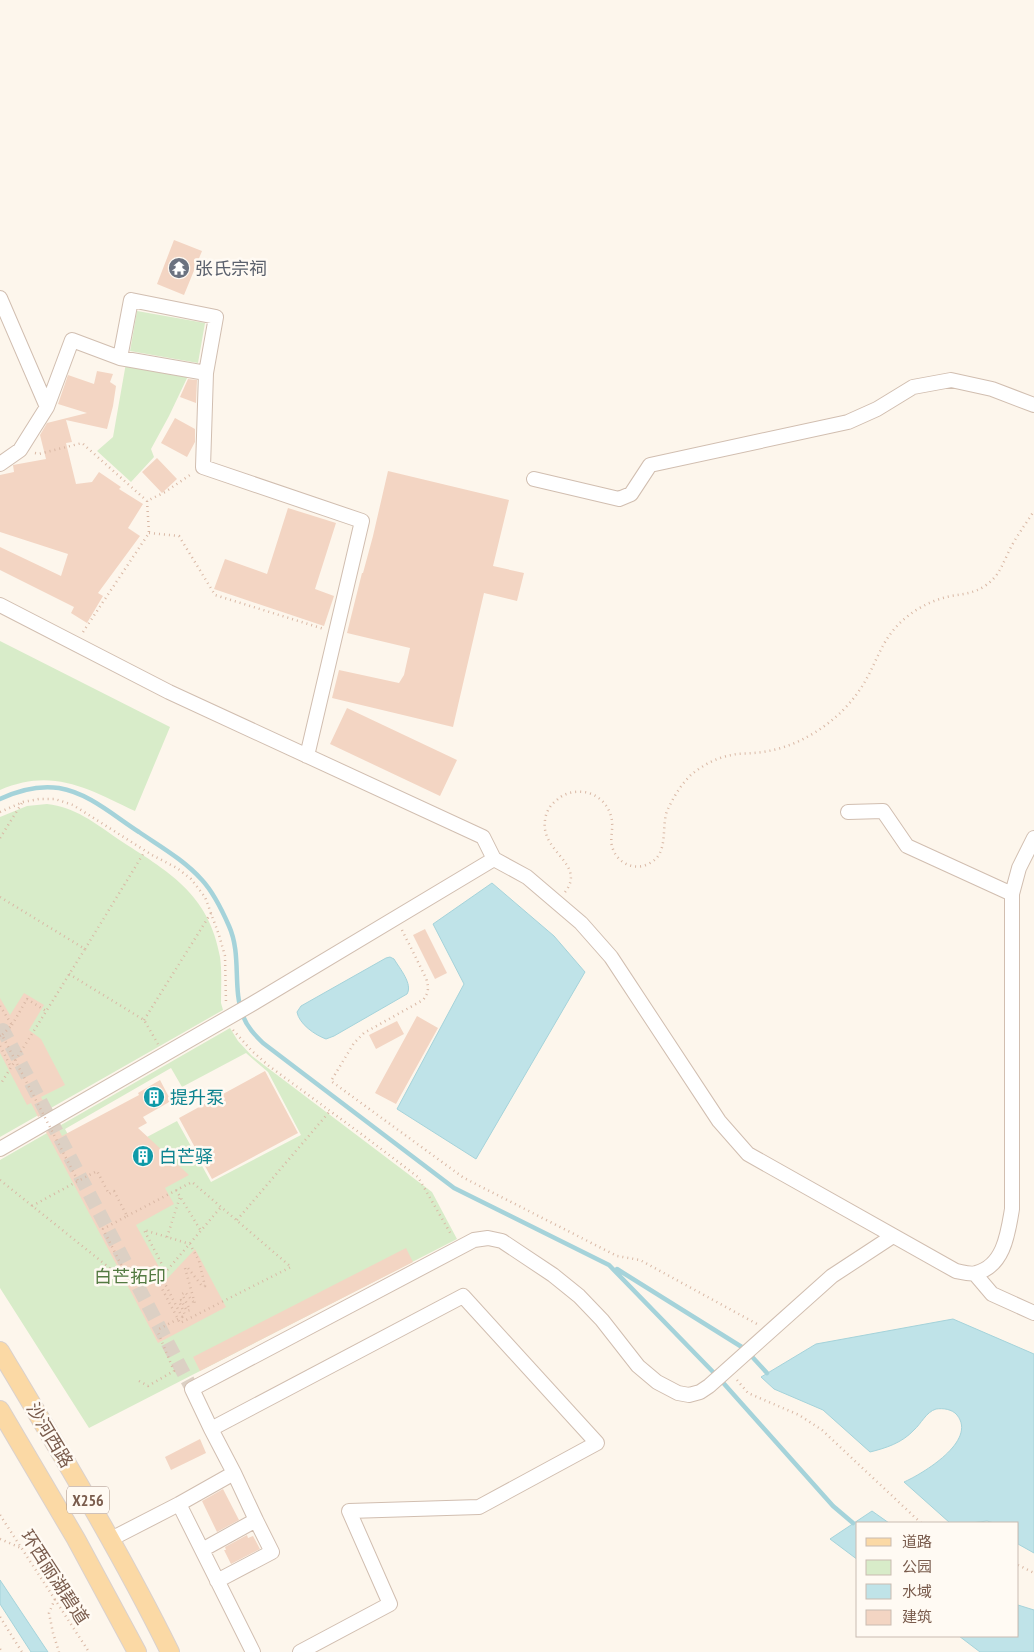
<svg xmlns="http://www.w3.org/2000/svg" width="1034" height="1652" font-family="'PT Sans Narrow','Noto Sans SC',sans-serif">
  <rect width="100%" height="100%" fill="#fdf6ec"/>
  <path fill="#d8ecc9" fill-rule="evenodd" d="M137 311 205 323 198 363 130 351Z
    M126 363 188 376 169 416 151 449 154 457 131 482 97 451 113 437Z
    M0 641 170 727 135 811C88 789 53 767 0 790Z
    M47 804C75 807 95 823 118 839 167 871 209 893 220 957 222 971 221 988 221 1003L223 1010 0 1137V817L27 806Z
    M230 1028 238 1041 252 1056 432 1192 457 1239 89 1428 0 1288V1160ZM246 1053 268 1072 301 1135 211 1182 177 1121 87 1169 65 1129 171 1068 182 1087Z"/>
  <path fill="#bfe3e8" stroke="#a5d3da" d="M492 883 554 936 585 972 476 1159 397 1109 464 984 433 924Z
    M390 957 394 959C400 969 413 984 407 994L334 1036 326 1039C315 1035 299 1024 297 1012L301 1006 386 958Z
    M953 1319 1034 1354V1553L1018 1544V1523H994L987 1521 971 1523H950L904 1482C922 1474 978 1441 957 1415 952 1409 943 1408 936 1409 926 1412 921 1424 914 1430 902 1443 886 1448 870 1452L823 1410 774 1389 761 1377 816 1344Z
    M872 1511 889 1523H858V1560L830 1539Z
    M0 1580 48 1652H31L0 1604Z
    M1018 1605 1034 1610V1652H980L959 1636H1018Z"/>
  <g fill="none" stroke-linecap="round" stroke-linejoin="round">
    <path stroke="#a5d3da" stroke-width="4.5" d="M0 799C19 790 38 785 59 788 89 793 114 816 139 832 161 847 184 860 202 880 214 893 222 910 229 926 242 955 232 988 243 1016 247 1027 255 1035 263 1043L454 1188 609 1265 718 1377 833 1506 853 1523
      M617 1269 745 1349 767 1373"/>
  </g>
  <path fill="#f3d5c3" d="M174 240 202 251 184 295 157 284Z
    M97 371 113 374 110 382 116 386 113 406 107 429 66 420 72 442 66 443 76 484 92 482 99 472 121 487 119 489 143 504 128 528 140 536 98 593 103 596 87 623 71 613 74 607 0 570V547L61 576 68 554 0 532V475L14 472 13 465 46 459 40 435 47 423 87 413 58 404 68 375 94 384Z
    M188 379 197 380 196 403 180 397Z
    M175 418 195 429V442L187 457 161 443Z
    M157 458 177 479 162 493 142 472Z
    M388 471 509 500 493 566 524 573 517 601 484 593 453 727 332 698 339 670 399 683 404 675 410 648 347 633 362 573H363L373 536Z
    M288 508 336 523 315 589 334 596 324 626 214 589 225 559 267 574Z
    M347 708 457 760 440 796 330 744Z
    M425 929 447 973 435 979 413 935Z
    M24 993 44 1005 29 1030 41 1039 65 1085 41 1097 49 1111 38 1117 31 1103 27 1105 0 1053V998L10 1015Z
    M417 1016 438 1028 396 1104 375 1093Z
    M397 1021 404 1034 376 1049 369 1035Z
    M265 1071 298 1133 212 1179 179 1118Z
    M160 1080 171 1101 143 1117 147 1123 138 1128 189 1175 165 1188 174 1204 136 1225 166 1280 195 1249 226 1307 158 1343 46 1132 57 1126 62 1136 139 1095 138 1093Z
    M406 1248 413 1262 200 1371 193 1357Z
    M200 1439 206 1453 171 1470 165 1457Z
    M223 1489 239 1520 217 1532 202 1501Z
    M247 1535 248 1538 253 1536 260 1549 231 1564 224 1550H226L225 1547Z"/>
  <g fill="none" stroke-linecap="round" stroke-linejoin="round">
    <path stroke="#dcd0c4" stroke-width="14" stroke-dasharray="14 7" stroke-linecap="butt" d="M0 1032 3 1030 192 1389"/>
    <g stroke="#d1beb0" stroke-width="16">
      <path id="minor" d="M0 298 47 407
        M120 358 131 300 216 317 206 373 203 467 362 521 307 756
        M0 464 20 450 47 407 72 340 120 358 206 373
        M534 479 619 499 631 494 650 465 848 422 877 409 913 387 951 380 992 389 1034 405
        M0 605 169 692 483 837 494 859 527 877 581 923 611 957 719 1121 748 1154 956 1271C962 1272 970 1275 976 1273 1004 1266 1008 1233 1012 1209V894L1019 868 1034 838
        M848 812 883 811 907 846 1012 894
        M0 1149 252 1004 494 859
        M975 1274 992 1294 1034 1313
        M211 1429 192 1389 474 1240 488 1238 502 1241 553 1275 579 1296 602 1320 638 1366 657 1382 678 1393 689 1395 700 1392 709 1386 832 1276 893 1236
        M179 1504 253 1652
        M111 1539 179 1504 234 1473 211 1429 463 1296 597 1443 479 1507 349 1511 390 1604 300 1652
        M202 1550 256 1520 234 1473
        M217 1581 272 1552 256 1520"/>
    </g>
    <g stroke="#dad1cd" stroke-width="20">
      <path id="major" d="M0 1351C59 1450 119 1549 170 1652
        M0 1410 76 1539 137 1652"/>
    </g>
    <path stroke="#d9b8a5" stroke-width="2.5" stroke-dasharray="1 4" stroke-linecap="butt" d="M35 453 39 454 82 443 147 501
      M149 533 179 536 215 595 324 629
      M83 632 149 533 147 501 165 492 193 473
      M0 812 23 802 39 799H55L73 805 152 855 177 868 191 879 205 897 219 935 225 956 226 1003
      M0 838 22 803
      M565 892C587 864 540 852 545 820 546 812 550 805 557 800 564 793 574 791 584 792 599 794 611 807 612 822 613 830 610 839 612 846 616 863 635 872 650 863 669 853 661 828 667 811 673 798 681 784 692 774 703 765 718 757 732 755 739 753 746 754 753 753 771 752 791 746 807 737 829 725 847 709 861 688 875 667 880 643 898 625 911 611 931 600 951 596 964 594 974 593 985 586 998 577 1002 566 1008 553 1015 538 1025 525 1034 511
      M0 897 85 949 0 1085
      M402 930 426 978C429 988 429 992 423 1000L364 1033 354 1043 331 1081 464 1178 617 1256 640 1260 757 1324
      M85 949 145 851
      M69 974 144 1020 158 1044
      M0 1006 12 1025 2 1035
      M144 1020 211 913
      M12 1025 27 999 46 1011
      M233 1030 252 1051 269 1066 364 1136 418 1177 452 1236
      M0 1046 11 1067
      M0 1180 132 1286
      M176 1190 201 1231
      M32 1206 78 1181
      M127 1216 192 1182 291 1267 180 1323 158 1281 221 1207
      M237 1220 330 1111
      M167 1237 180 1197
      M166 1272 144 1230 190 1244 199 1261 205 1286H202L188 1268 186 1267 185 1268 195 1304 185 1292 182 1294 190 1310 187 1311 181 1300 179 1301 185 1315 182 1317
      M737 1380 748 1393 799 1415 822 1430 921 1523
      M139 1381 148 1386 174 1371 157 1330
      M0 1515 89 1652
      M0 1539 21 1548
      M1018 1565 1034 1573
      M55 1599 49 1613 53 1633 59 1652
      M0 1617 22 1652
      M0 1649 2 1652"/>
    <use href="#minor" stroke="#fff" stroke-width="14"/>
    <use href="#major" stroke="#fbd9a5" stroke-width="18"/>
    <path stroke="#d9b8a5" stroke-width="2.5" stroke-dasharray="1 4" stroke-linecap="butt" d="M0 1036 2 1035 78 1181 97 1171 109 1194 114 1191 127 1216 103 1229 132 1286 159 1272 182 1317 157 1330"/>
  </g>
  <defs>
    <g id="temple-disc" transform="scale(1.125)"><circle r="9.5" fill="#6b7280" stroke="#fffaf3"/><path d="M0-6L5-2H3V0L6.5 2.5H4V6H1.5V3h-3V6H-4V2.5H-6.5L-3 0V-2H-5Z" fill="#fff"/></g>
    <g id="building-disc" transform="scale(1.125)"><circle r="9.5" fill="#0f9aa8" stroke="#fffaf3"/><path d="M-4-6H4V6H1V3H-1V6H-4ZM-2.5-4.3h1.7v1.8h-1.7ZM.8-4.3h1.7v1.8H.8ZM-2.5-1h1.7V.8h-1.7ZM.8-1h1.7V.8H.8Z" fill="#fff"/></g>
  </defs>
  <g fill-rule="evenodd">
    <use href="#temple-disc" x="179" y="268"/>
    <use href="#building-disc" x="154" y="1097"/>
    <use href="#building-disc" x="143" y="1156"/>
  </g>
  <g text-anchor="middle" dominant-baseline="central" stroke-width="5" stroke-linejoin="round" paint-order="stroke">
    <rect fill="#fffaf3" stroke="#a28b7f" stroke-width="1" x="67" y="1486.5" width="42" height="27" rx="4"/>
    <g font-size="16" font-weight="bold" fill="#7a5c4d">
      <text x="88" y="1500">X256</text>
    </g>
    <g font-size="18" fill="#5b616d" stroke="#fffaf3" text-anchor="start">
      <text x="195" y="268">张氏宗祠</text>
    </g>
    <g font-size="18" fill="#0d838f" stroke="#fffaf3" text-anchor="start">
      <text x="170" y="1097">提升泵</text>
      <text x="159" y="1156">白芒驿</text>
    </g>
    <g font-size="18" fill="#537a41" stroke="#fffaf3">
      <text x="130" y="1276">白芒拓印</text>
    </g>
    <g font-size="18" fill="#7a5c4d" stroke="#fffaf3">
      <text transform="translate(50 1435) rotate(59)">沙河西路</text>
      <text transform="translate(55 1577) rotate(57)">环西丽湖碧道</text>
    </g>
  </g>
  <rect x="856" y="1522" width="162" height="115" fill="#fffaf3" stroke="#cabbb1"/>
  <rect x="866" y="1538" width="25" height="8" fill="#fbd9a5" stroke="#cabbb1"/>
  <text x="902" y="1547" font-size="15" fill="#7a5c4d">道路</text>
  <rect x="866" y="1560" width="25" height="15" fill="#d8ecc9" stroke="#cabbb1"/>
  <text x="902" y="1572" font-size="15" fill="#7a5c4d">公园</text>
  <rect x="866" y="1584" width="25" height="15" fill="#bfe3e8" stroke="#cabbb1"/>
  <text x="902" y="1597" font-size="15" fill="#7a5c4d">水域</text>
  <rect x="866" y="1610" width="25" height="15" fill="#f3d5c3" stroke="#cabbb1"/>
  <text x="902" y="1622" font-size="15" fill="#7a5c4d">建筑</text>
</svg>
